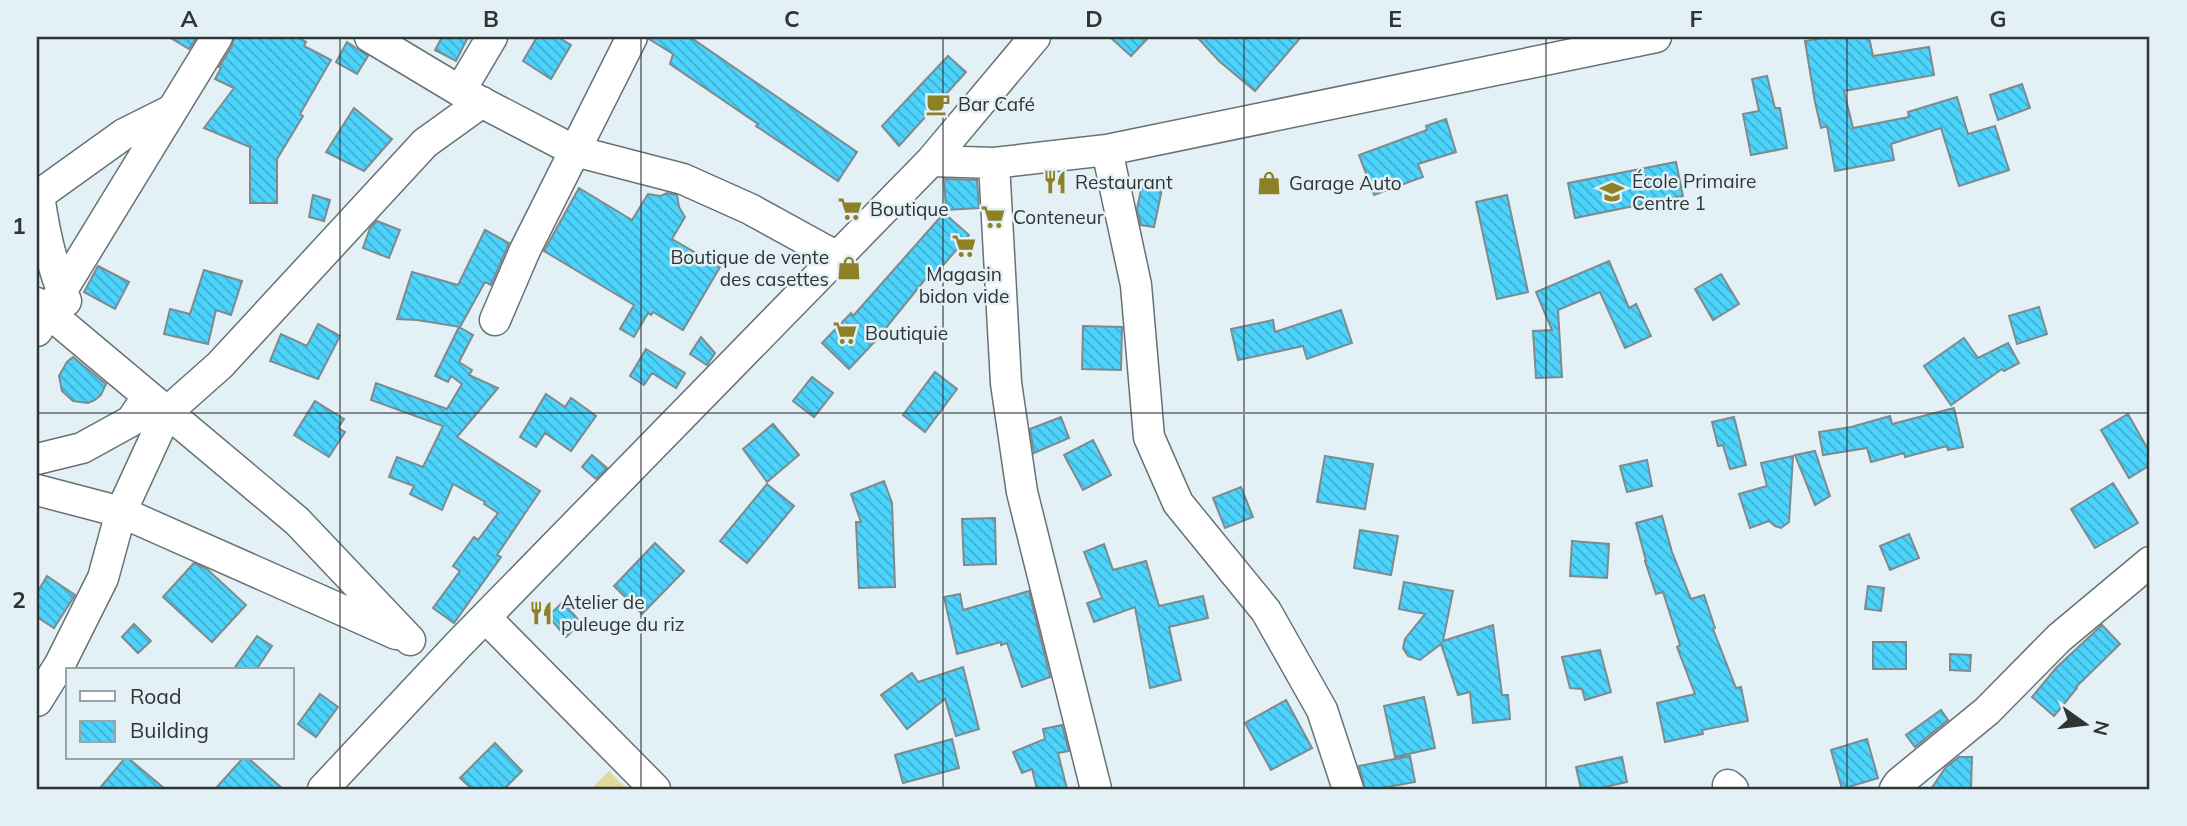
<svg xmlns="http://www.w3.org/2000/svg" width="2187" height="826" font-family="Mulish,sans-serif">
  <defs>
    <pattern id="building-back-hatch" width="6" height="6" patternUnits="userSpaceOnUse" patternTransform="scale(1.75)"><rect width="6" height="6" fill="#4cd4fc"/><path d="M-1 5l2 2M0 0l6 6M5-1l2 2" fill="none" stroke="#40adcd"/></pattern>
  </defs>
  <rect width="100%" height="100%" fill="#e3f0f5"/>
  <path fill="#e2d99d" d="M609 771 627 789H591Z"/>
  <path fill="url(#building-back-hatch)" stroke="#7f8a8e" stroke-width="2" d="M169 37H197L189 49Z
    M234 37H297L306 42 304 46 331 60 300 114 303 116 277 159V203H250V147L204 128 234 88 215 79 221 68 219 67 232 46Z
    M442 37H468L456 61 435 50Z
    M537 37H558L571 45 551 79 523 61Z
    M649 37H690L857 152 838 181 756 126 758 124 670 64 673 54 649 39Z
    M1110 37H1149L1131 56Z
    M1197 37H1301L1255 91 1219 61Z
    M1828 37H1869L1873 56 1929 47 1934 75 1844 91 1853 128 1909 117 1908 112 1957 97 1968 134 1995 126 2009 170 1959 186 1941 128 1891 144 1894 160 1835 171 1827 126 1821 128 1815 102 1805 41Z
    M347 42 368 56 357 74 336 62Z
    M948 56 966 72 899 146 882 126Z
    M1767 76 1775 108H1780L1787 148 1751 155 1743 114 1759 111 1752 79Z
    M2022 84 2030 108 1998 120 1990 95Z
    M354 108 392 139 364 171 326 152Z
    M1446 119 1456 152 1418 164 1423 177 1374 195 1359 155 1427 130 1426 126Z
    M1676 162 1683 196 1575 218 1568 183Z
    M944 179 977 180 979 208 946 210Z
    M1142 185 1162 189 1154 227 1141 225 1137 209Z
    M579 188 632 220 648 194 661 196 667 193 677 195 679 207 685 217 672 239 720 267 683 330 653 312 651 315 648 313 634 337 620 329 634 305 544 251Z
    M313 195 330 200 324 221 309 217Z
    M1507 195 1528 292 1497 299 1476 202Z
    M944 213 969 235 935 275 931 272 877 339 849 369 822 343 851 313 853 316Z
    M377 221 400 230 389 258 363 248 370 228Z
    M485 230 509 243 491 285 485 282 460 327 417 320 397 319 412 272 458 285Z
    M1609 261 1629 308 1636 304 1651 336 1625 348 1600 292 1558 310 1562 377 1536 378 1533 331 1552 330 1536 292Z
    M98 266 129 282 115 309 84 292Z
    M204 270 242 281 231 315 216 310 208 344 164 334 170 309 190 314Z
    M1721 274 1739 304 1713 320 1695 289Z
    M2039 307 2047 334 2017 344 2009 316Z
    M1341 310 1352 343 1307 359 1303 346 1238 360 1231 329 1273 320 1275 332Z
    M318 324 340 336 318 379 270 361 281 334 307 346Z
    M1083 326 1122 327 1121 370 1082 369Z
    M459 327 473 335 459 362 472 370 469 375 498 388 457 437 540 491 497 555 501 557 454 623 433 608 460 571 453 566 474 537 478 540 498 513 484 504 485 502 453 484 442 510 410 494 414 486 389 477 397 457 423 467 443 426 371 400 376 383 447 409 462 384 451 376 448 382 435 376Z
    M701 337 715 353 707 365 690 354Z
    M1964 338 1978 358 2008 343 2019 363 2004 371 2002 369 1951 405 1924 366Z
    M646 349 685 373 676 388 652 373 644 385 630 376Z
    M73 357 106 384 101 395 95 400 88 403 73 401 62 391 59 376 67 362Z
    M935 372 957 389 925 432 903 415Z
    M812 377 833 393 814 417 793 401Z
    M546 394 565 407 571 398 596 416 571 451 545 433 536 447 520 437Z
    M315 401 344 419 338 428 345 432 329 457 294 435Z
    M1954 408 1963 447 1948 450 1947 446 1905 457 1904 453 1871 462 1867 448 1823 455 1819 432 1851 427 1890 416 1892 424Z
    M2128 414 2150 453V465L2129 478 2101 430Z
    M1061 417 1069 438 1034 453 1030 429Z
    M1734 417 1746 465 1730 469 1723 445 1718 446 1712 422Z
    M773 424 799 455 767 482 743 449Z
    M1093 440 1111 475 1083 490 1064 455Z
    M1815 451 1830 496 1815 505 1795 455Z
    M592 455 607 468 596 479 582 467Z
    M1325 456 1373 464 1365 509 1317 502Z
    M1793 456 1789 522 1781 528 1775 526 1769 521 1750 528 1739 494 1767 486 1761 463Z
    M1647 460 1652 486 1627 492 1620 466Z
    M884 481 892 503 895 587 859 588 856 522H861L851 494Z
    M2113 483 2138 523 2095 548 2071 509Z
    M767 484 794 506 747 563 720 541Z
    M1241 487 1253 517 1225 528 1213 498Z
    M1662 516 1672 552 1691 599 1704 595 1715 628 1713 629 1736 688 1741 687 1748 721 1702 730 1703 734 1665 742 1657 703 1695 694 1677 647 1680 645 1663 592 1656 594 1645 561H1646L1636 523Z
    M995 518 996 564 964 565 962 519Z
    M1360 530 1398 536 1391 575 1354 568Z
    M1909 534 1919 558 1890 570 1880 546Z
    M1572 541 1609 544 1607 578 1570 576Z
    M655 543 684 571 642 614 614 586Z
    M1104 544 1113 570 1146 561 1159 606 1203 596 1208 618 1169 627 1181 680 1150 688 1135 607 1094 622 1087 603 1102 598 1084 552Z
    M194 563 207 569 246 605 212 642 163 597Z
    M47 576 75 595 54 628 37 617V593Z
    M1404 582 1453 591 1443 641 1493 625 1502 695H1508L1510 719 1473 723 1470 692 1458 695 1441 644 1420 660 1408 656 1403 648 1405 639 1425 614 1399 609Z
    M1868 586 1884 588 1881 611 1865 609Z
    M1029 591 1050 677 1022 687 1007 643 1001 645V642L957 654 944 597 960 594 963 610Z
    M563 602 581 623 566 637 548 616Z
    M134 624 151 641 138 653 122 637Z
    M2102 625 2120 644 2076 687 2077 688 2054 716 2032 697 2056 668Z
    M257 636 272 646 256 670H233Z
    M1873 642H1906V669H1873Z
    M1600 650 1611 692 1585 700 1582 689 1570 688 1562 657Z
    M1950 654 1971 655 1970 671 1950 670Z
    M963 667 979 729 956 736 945 699 907 729 881 695 912 673 918 682Z
    M320 694 338 707 316 737 298 724Z
    M1424 697 1435 748 1395 757 1384 706Z
    M1286 700 1312 748 1271 770 1245 723Z
    M1941 710 1948 720 1915 747 1906 735Z
    M1062 725 1069 751 1058 753 1067 789H1037L1032 769 1022 773 1013 752 1045 739 1043 729Z
    M952 739 959 768 903 783 895 755Z
    M1867 739 1878 778 1842 789 1831 750Z
    M495 743 522 771 504 789H472L460 778Z
    M1410 756 1415 782 1377 789H1365L1359 766Z
    M1622 757 1627 782 1596 789H1581L1576 767Z
    M1959 757H1972L1971 789H1931L1946 767Z
    M125 758H128L165 789H99Z
    M243 758H248L283 789H215Z"/>
  <g fill="none" stroke-linecap="round" stroke-linejoin="round">
    <g stroke="#677276" stroke-width="33">
      <path id="minor" d="M370 37 460 91 575 151 683 179 750 209 839 258
        M460 91 492 37
        M1107 150 1136 285 1149 437 1178 503 1266 611 1322 710 1348 789
        M931 161 994 163 1107 150 1656 37
        M994 163 1006 383 1022 492 1096 789
        M66 301C52 267 44 231 39 195L124 134 172 110
        M37 303 297 521 410 640
        M495 320 525 250 632 37
        M37 331 217 37
        M37 459 82 448 131 421 148 396
        M37 490 121 512 396 634
        M486 618 655 789
        M37 701 60 664 103 578 121 512 167 412 220 365 425 143 482 102
        M1728 785 1733 789
        M323 789 458 645 931 161 1035 37
        M1895 789 1899 783 1987 711 2059 638 2150 562"/>
    </g>
    <use href="#minor" stroke="#fff" stroke-width="30"/>
  </g>
  <path fill="none" stroke="#2f3435" stroke-width="2" stroke-opacity="0.55" d="M340 37V789M641 37V789M943 37V789M1244 37V789M1546 37V789M1847 37V789M37 413H2150"/>
  <defs>
    <g id="cafe-bare" transform="scale(1.89)"><path d="M-5.5-4.5H6V0H3Q3 3.5 0 3.5H-2.5Q-5.5 3.5-5.5 0ZM3-3.2v2h1.7v-2ZM-6 4.5H4V6H-6Z" fill="#8d8027" stroke="#e3f0f5" stroke-width="2.5" paint-order="stroke"/></g>
    <g id="restaurant-bare" transform="scale(1.89)"><path d="M-5-6h1v4h1v-4h1v4h1v-4h1v5L-1.5 .5V6h-2V.5L-5-1ZM5-6V6H3V1.5H1.5Q1.5-4 5-6Z" fill="#8d8027" stroke="#e3f0f5" stroke-width="2.5" paint-order="stroke"/></g>
    <g id="shop-bare" transform="scale(1.89)"><path d="M-5-2.5h2.3a2.7 3.5 0 0 1 5.4 0H5L5.5 6h-11ZM-1.5-2.5h3a1.5 2.3 0 0 0-3 0Z" fill="#8d8027" stroke="#e3f0f5" stroke-width="2.5" paint-order="stroke"/></g>
    <g id="school-bare" transform="scale(1.89)"><path d="M0-5L7-2L0 1L-7-2ZM-4 1L0 2.5L4 1V4Q0 6-4 4Z" fill="#8d8027" stroke="#e3f0f5" stroke-width="2.5" paint-order="stroke"/></g>
    <g id="supermarket-bare" transform="scale(1.89)"><path d="M-6-5.5h2.5l.6 2H6L4.5 2H-2.5L-4.4-4H-6ZM-1.5 3.2a1.3 1.3 0 1 0 .1 0ZM3 3.2a1.3 1.3 0 1 0 .1 0Z" fill="#8d8027" stroke="#e3f0f5" stroke-width="2.5" paint-order="stroke"/></g>
  </defs>
  <g fill-rule="evenodd">
    <use href="#cafe-bare" x="938" y="104"/>
    <use href="#restaurant-bare" x="1055" y="182"/>
    <use href="#shop-bare" x="1269" y="183"/>
    <use href="#school-bare" x="1612" y="192"/>
    <use href="#supermarket-bare" x="850" y="209"/>
    <use href="#supermarket-bare" x="993" y="217"/>
    <use href="#supermarket-bare" x="964" y="246"/>
    <use href="#shop-bare" x="849" y="268"/>
    <use href="#supermarket-bare" x="845" y="333"/>
    <use href="#restaurant-bare" x="541" y="613"/>
  </g>
  <g text-anchor="middle" dominant-baseline="central" stroke-width="5" stroke-linejoin="round" paint-order="stroke">
    <g font-size="19" fill="#2f3435" stroke="#e3f0f5" text-anchor="start">
      <text x="958" y="104">Bar Café</text>
      <text x="1632" y="181">École Primaire<tspan x="1632" dy="22">Centre 1</tspan></text>
      <text x="1075" y="182">Restaurant</text>
      <text x="1289" y="183">Garage Auto</text>
      <text x="870" y="209">Boutique</text>
      <text x="1013" y="217">Conteneur</text>
      <text x="829" y="257" text-anchor="end">Boutique de vente<tspan x="829" dy="22">des casettes</tspan></text>
      <text x="964" y="274" text-anchor="middle">Magasin<tspan x="964" dy="22">bidon vide</tspan></text>
      <text x="865" y="333">Boutiquie</text>
      <text x="561" y="602">Atelier de<tspan x="561" dy="22">puleuge du riz</tspan></text>
    </g>
  </g>
  <rect width="2187" height="826" fill="none" stroke="#e3f0f5" stroke-width="77"/>
  <rect x="66" y="668" width="228" height="91" fill="#e3f0f5" stroke="#9ba5a8" stroke-width="2"/>
  <rect x="80" y="691" width="35" height="10" fill="#ffffff" stroke="#9ba5a8" stroke-width="2"/>
  <text x="130" y="704" font-size="21" fill="#2f3435">Road</text>
  <rect x="80" y="721" width="35" height="21" fill="url(#building-back-hatch)" stroke="#9ba5a8" stroke-width="2"/>
  <text x="130" y="738" font-size="21" fill="#2f3435">Building</text>
  <g transform="translate(2085 724) rotate(104)" stroke="#e3f0f5" stroke-width="5" paint-order="stroke">
  <path d="M0-5L12 26L0 18L-12 26Z" fill="#2f3435"/>
  <text y="-10" font-size="19" font-weight="bold" text-anchor="middle" fill="#2f3435">N</text>
  </g>
  <rect x="38" y="38" width="2110" height="750" fill="none" stroke="#2f3435" stroke-width="2.5"/>
  <g font-size="23" text-anchor="middle" font-weight="bold" fill="#2f3435">
    <text x="189" y="27">A</text>
    <text x="491" y="27">B</text>
    <text x="792" y="27">C</text>
    <text x="1094" y="27">D</text>
    <text x="1395" y="27">E</text>
    <text x="1696" y="27">F</text>
    <text x="1998" y="27">G</text>
    <text x="19" y="234">1</text>
    <text x="19" y="608">2</text>
  </g>
</svg>
